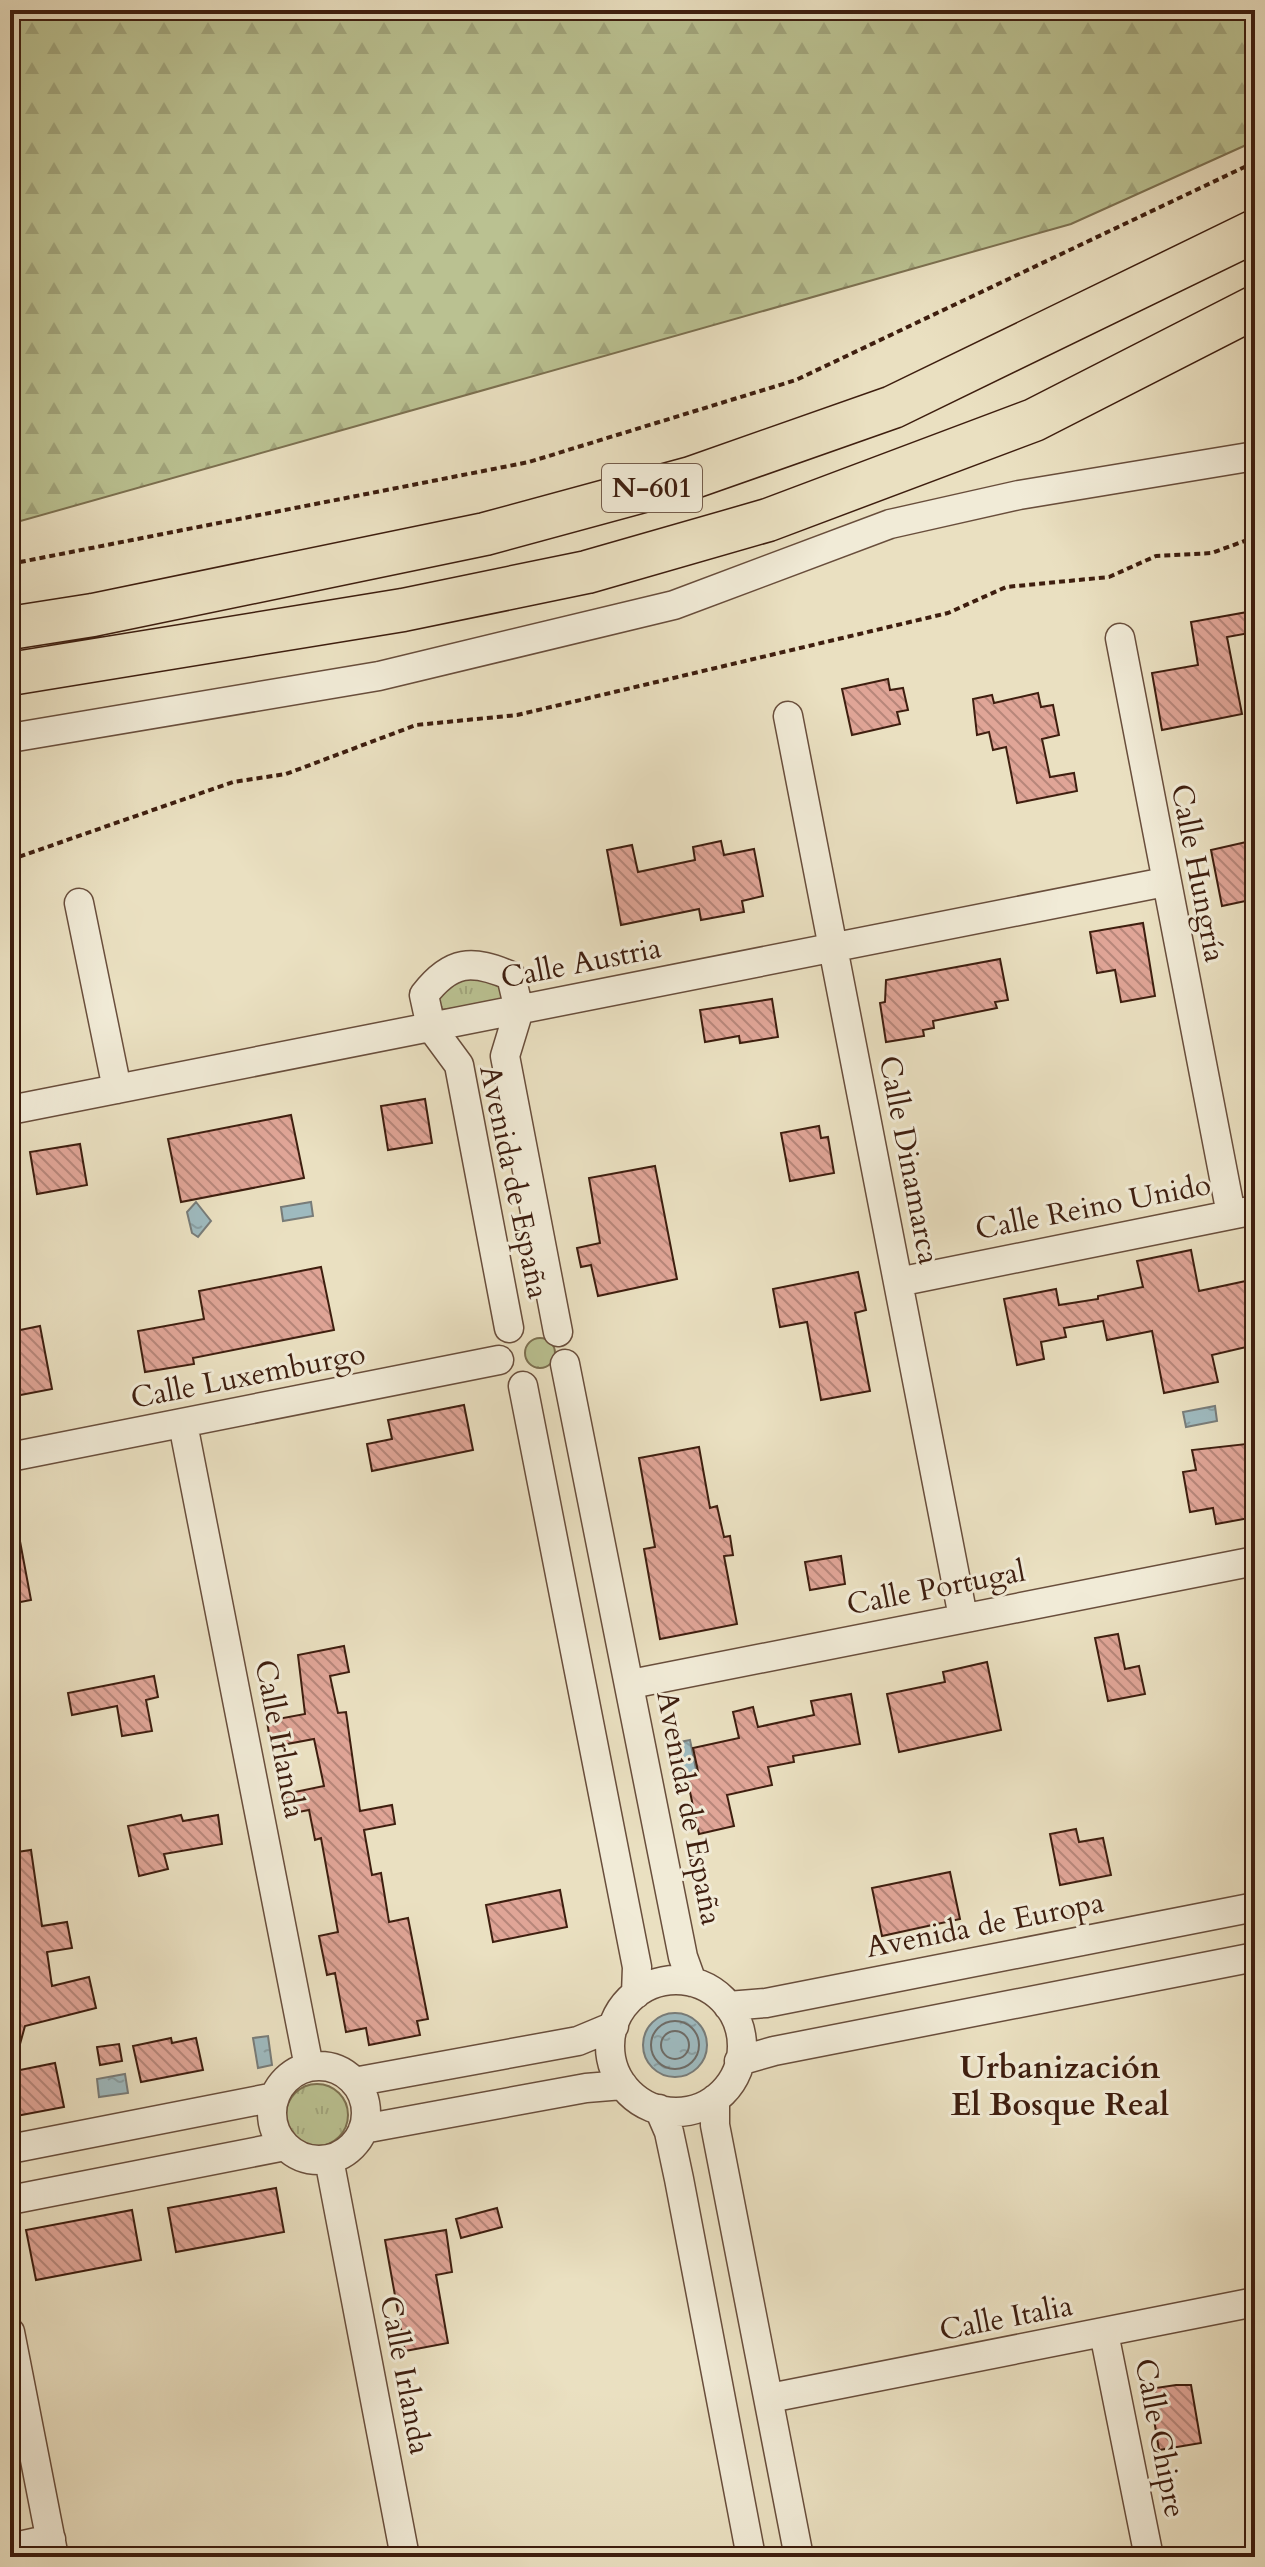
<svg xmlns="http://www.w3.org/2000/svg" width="1265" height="2567" font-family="Cardo,serif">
  <defs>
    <pattern id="grass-tufts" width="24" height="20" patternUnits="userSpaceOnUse" patternTransform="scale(2)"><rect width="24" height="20" fill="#bac191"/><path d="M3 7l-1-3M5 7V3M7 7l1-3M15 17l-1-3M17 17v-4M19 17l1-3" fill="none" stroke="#a1a57c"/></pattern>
    <pattern id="forest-firs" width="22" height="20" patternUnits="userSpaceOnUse" patternTransform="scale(2)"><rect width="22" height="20" fill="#bac191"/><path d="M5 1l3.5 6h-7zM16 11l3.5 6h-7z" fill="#a1a57c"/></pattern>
    <pattern id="water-ripples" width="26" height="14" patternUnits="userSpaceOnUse" patternTransform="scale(2)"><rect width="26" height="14" fill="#9ebabf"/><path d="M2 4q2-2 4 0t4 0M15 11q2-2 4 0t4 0" fill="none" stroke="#899fa3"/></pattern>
    <pattern id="building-back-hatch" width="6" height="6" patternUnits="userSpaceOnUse" patternTransform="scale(2)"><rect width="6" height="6" fill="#e0a597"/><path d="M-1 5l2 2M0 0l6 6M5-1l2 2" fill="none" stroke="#b7867a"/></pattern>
  </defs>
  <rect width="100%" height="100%" fill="#eae0c1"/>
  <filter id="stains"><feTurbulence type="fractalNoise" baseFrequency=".0025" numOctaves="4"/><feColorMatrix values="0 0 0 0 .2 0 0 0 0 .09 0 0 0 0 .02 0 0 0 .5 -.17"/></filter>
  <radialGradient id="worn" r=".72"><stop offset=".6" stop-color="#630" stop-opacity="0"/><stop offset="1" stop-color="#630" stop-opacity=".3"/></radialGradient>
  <path fill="url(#grass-tufts)" stroke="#7c7050" stroke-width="2" d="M475 972 508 989 498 1003 440 1010 434 1000 439 989Z
    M525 1353a15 15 0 1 1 30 0a15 15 0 1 1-30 0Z
    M286 2115a31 31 0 1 1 62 0a31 31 0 1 1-62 0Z"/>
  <path fill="url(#forest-firs)" stroke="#7c7050" stroke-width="2" d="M10 10H1255V141L1071 224 10 524Z"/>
  <path fill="url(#water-ripples)" stroke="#787c79" stroke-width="2" d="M196 1202 211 1221 198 1237 192 1233 187 1212Z
    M311 1202 313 1216 283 1221 281 1207Z
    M1215 1406 1217 1421 1186 1427 1183 1412Z
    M690 1740 697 1774 682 1777 675 1743Z
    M643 2045a32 32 0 1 1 64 0a32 32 0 1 1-64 0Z
    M268 2036 272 2065 258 2068 253 2038Z
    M125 2074 128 2093 99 2097 97 2079Z"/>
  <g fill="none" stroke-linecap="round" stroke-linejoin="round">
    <path stroke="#6e6c67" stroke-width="2" d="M651 2045a24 24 0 1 1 48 0a24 24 0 1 1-48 0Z
      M661 2045a14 14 0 1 1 28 0a14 14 0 1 1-28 0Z"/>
  </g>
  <path fill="url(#building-back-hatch)" stroke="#3e1e0f" stroke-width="2" d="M1253 611 1255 632 1227 637 1242 714 1162 730 1152 673 1198 665 1191 622Z
    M888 679 890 690 903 688 908 710 897 712 900 724 852 735 842 689Z
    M1038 693 1041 707 1053 705 1059 735 1042 739 1050 777 1074 773 1077 791 1017 803 1006 747 993 750 989 732 977 735 973 699 992 695 994 703Z
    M1255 840V899L1222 906 1211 850Z
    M721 841 724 855 754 849 763 896 742 901 744 912 701 920 699 909 621 925 607 850 632 845 638 872 695 860 693 847Z
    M1143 923 1155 996 1121 1002 1115 970 1097 973 1090 932Z
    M1000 959 1008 1000 995 1002 997 1008 933 1021 934 1028 923 1030 924 1036 886 1042 880 1003 885 1002 886 980Z
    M772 999 778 1037 740 1043 739 1036 705 1042 700 1010Z
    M425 1099 432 1143 388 1150 381 1106Z
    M291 1115 304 1178 181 1202 168 1139Z
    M819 1126 821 1138 828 1137 834 1173 790 1181 781 1133Z
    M80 1144 87 1185 37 1194 30 1152Z
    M655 1166 677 1279 598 1296 591 1265 581 1267 577 1248 600 1243 589 1178Z
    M1191 1250 1199 1291 1255 1279V1345L1212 1355 1218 1382 1164 1393 1152 1331 1107 1340 1103 1321 1064 1328 1066 1337 1041 1342 1044 1359 1017 1365 1004 1299 1056 1289 1059 1305 1098 1299V1296L1143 1287 1137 1261Z
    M321 1267 334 1330 193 1358 194 1364 145 1372 138 1331 204 1319 199 1291Z
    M858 1272 866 1310 855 1313 870 1391 821 1400 807 1322 780 1327 773 1289Z
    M40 1326 52 1389 10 1397V1332Z
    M464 1405 473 1450 372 1471 367 1444 392 1439 388 1420Z
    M1255 1443V1517L1216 1524 1213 1508 1190 1512 1183 1472 1196 1470 1192 1450Z
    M699 1447 710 1508 717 1506 724 1537 730 1536 733 1555 724 1556 737 1624 660 1639 644 1549 655 1547 639 1458Z
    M19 1536 31 1600 10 1604V1537Z
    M841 1556 845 1584 810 1590 805 1562Z
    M1118 1634 1125 1669 1139 1666 1145 1694 1108 1701 1095 1638Z
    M344 1646 349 1672 330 1676 338 1713 346 1712 360 1811 392 1805 395 1824 364 1830 372 1875 381 1873 389 1922 408 1918 428 2019 417 2021 420 2035 369 2045 366 2028 346 2032 335 1973 327 1975 319 1936 338 1932 321 1838 315 1840 309 1810 288 1814 285 1794 324 1786 314 1739 271 1747 267 1721 305 1714 298 1655Z
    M987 1662 1001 1730 899 1752 887 1694 945 1682 943 1672Z
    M154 1676 158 1697 146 1700 152 1731 122 1736 117 1706 72 1715 68 1693Z
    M851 1694 860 1744 793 1756 794 1762 768 1767 772 1785 727 1795 734 1826 699 1834 687 1778 699 1776 693 1748 739 1738 733 1712 753 1707 758 1727 814 1715 811 1701Z
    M181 1815 183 1821 218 1815 222 1844 164 1854 168 1869 139 1876 128 1826Z
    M1076 1829 1079 1842 1103 1838 1111 1875 1060 1885 1050 1834Z
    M31 1850 42 1926 67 1922 72 1948 47 1952 52 1986 89 1977 96 2008 25 2026 15 2062 10 2061V1853Z
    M950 1872 960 1919 882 1936 872 1888Z
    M560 1890 567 1927 493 1942 486 1905Z
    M171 2038 172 2043 196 2038 203 2070 141 2082 133 2046Z
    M119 2044 122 2061 100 2065 97 2047Z
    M55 2063 64 2107 16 2116 10 2072Z
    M276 2188 284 2232 176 2252 168 2208Z
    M497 2208 502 2227 461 2238 456 2219Z
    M132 2210 141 2260 36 2280 26 2230Z
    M446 2230 452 2272 436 2275 448 2343 405 2351 385 2240Z
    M1176 2385H1191L1201 2443 1159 2450 1149 2389Z"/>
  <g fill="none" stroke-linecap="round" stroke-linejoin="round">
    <g stroke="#694e3c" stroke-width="31">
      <path id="minor" d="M1120 638 1231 1214
        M788 716 963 1617
        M10 738 379 676 674 605 890 524 1019 495 1255 456
        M79 903 117 1089
        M10 1110 1165 882
        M898 1282 1255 1210
        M509 1328 459 1065 431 1027 424 995C451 960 472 959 511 976L519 1010 505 1056 558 1332
        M565 1364 683 1957 692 1982
        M523 1386 637 1967 636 1994
        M183 1424 309 2067
        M10 1457 499 1360
        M631 1684 1255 1561
        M610 2046a66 66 0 1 1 132 0a66 66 0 1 1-132 0Z
        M728 2006 766 2003 1255 1907
        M739 2061 774 2051 1255 1957
        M272 2113a47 47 0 1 1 94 0a47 47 0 1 1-94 0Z
        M354 2082 578 2041 614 2026
        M715 2099V2125L799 2557
        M659 2109 669 2132 679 2179 751 2557
        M363 2129 586 2088 623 2085
        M10 2149 275 2097
        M329 2159 405 2557
        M10 2200 285 2146
        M10 2332 54 2557
        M1104 2333 1149 2557
        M770 2398 1255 2302
        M10 2548 51 2539"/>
    </g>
    <g stroke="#3e1e0f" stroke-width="45">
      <path id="highway" d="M10 628 93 615 485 534 691 478 893 407 1255 231
        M10 674 403 610 587 572 768 520 1034 420 1255 307"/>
    </g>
    <path stroke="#3e1e0f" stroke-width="4" stroke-dasharray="6 4" stroke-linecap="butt" d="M10 564 529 462 796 380 1255 162
      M10 860 233 782 286 774 416 725 517 715 948 613 1006 587 1109 577 1156 556 1212 553 1255 537"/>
    <use href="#minor" stroke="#f1ebd7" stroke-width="28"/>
    <use href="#highway" stroke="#eae0c1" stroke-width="42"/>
  </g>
  <g text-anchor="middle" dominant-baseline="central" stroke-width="6" stroke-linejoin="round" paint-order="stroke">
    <rect fill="#f1ebd7" stroke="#745c4b" stroke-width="2" x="602" y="464" width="100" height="48" rx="6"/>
    <g font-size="28" font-weight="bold" fill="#3e1e0f">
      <text x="652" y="488">N-601</text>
    </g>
    <g font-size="30" fill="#3e1e0f" stroke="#f1ebd7">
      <text transform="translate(1198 873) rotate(79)">Calle Hungría</text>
      <text transform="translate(581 963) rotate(-11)">Calle Austria</text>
      <text transform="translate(909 1160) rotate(79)">Calle Dinamarca</text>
      <text transform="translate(514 1182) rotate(78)">Avenida de España</text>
      <text transform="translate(1093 1207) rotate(-11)">Calle Reino Unido</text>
      <text transform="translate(248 1376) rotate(-11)">Calle Luxemburgo</text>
      <text transform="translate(936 1588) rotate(-11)">Calle Portugal</text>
      <text transform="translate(280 1739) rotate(79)">Calle Irlanda</text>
      <text transform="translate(689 1808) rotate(79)">Avenida de España</text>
      <text transform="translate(985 1925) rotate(-11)">Avenida de Europa</text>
      <text transform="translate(1006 2318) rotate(-11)">Calle Italia</text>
      <text transform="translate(405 2375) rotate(79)">Calle Irlanda</text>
      <text transform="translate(1160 2438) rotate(79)">Calle Chipre</text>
    </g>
    <g font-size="32" font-weight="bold" fill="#3e1e0f" stroke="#f1ebd7">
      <text x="1060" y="2068">Urbanización<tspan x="1060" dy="37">El Bosque Real</tspan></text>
    </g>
  </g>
  <rect width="1265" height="2567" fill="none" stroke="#eae0c1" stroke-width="40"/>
  <rect x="12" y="12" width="1241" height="2543" fill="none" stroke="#3e1e0f" stroke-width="4"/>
  <rect x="20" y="20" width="1225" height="2527" fill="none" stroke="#3e1e0f" stroke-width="2"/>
  <rect width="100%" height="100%" filter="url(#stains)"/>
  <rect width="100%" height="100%" fill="url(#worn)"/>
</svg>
